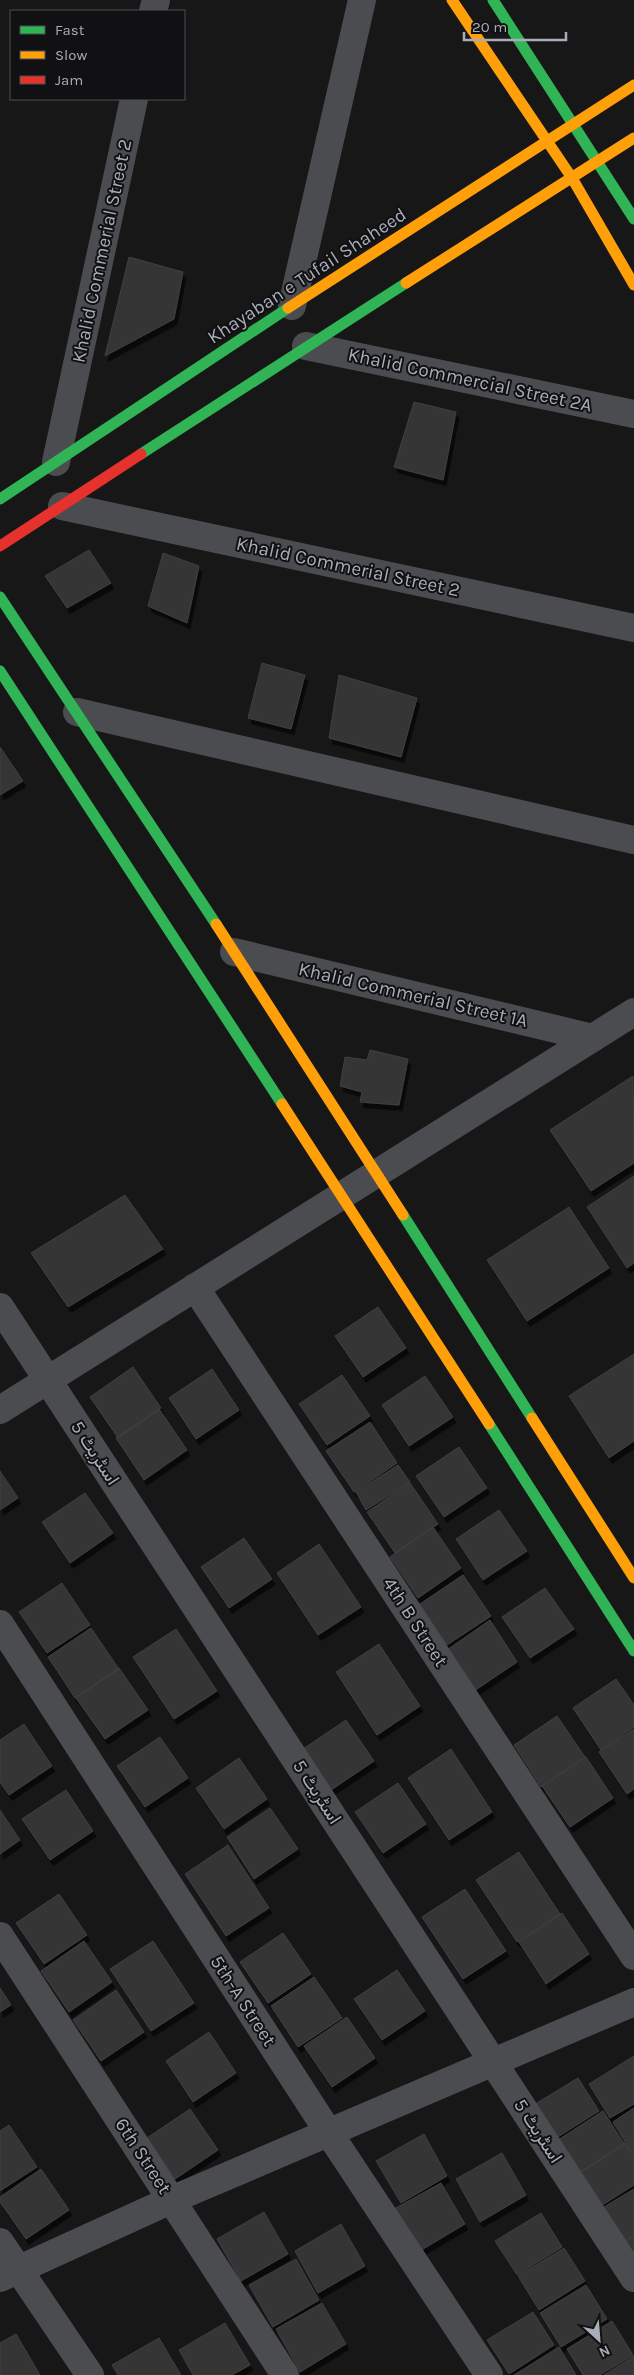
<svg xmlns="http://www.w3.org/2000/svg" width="634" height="2375" font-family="Karla,Vazirmatn,sans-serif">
  <defs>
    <filter id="shadow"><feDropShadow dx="3" dy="5.5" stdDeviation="0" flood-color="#0009"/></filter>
  </defs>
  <rect width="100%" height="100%" fill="#171717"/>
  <path fill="#353536" stroke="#3f4043" filter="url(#shadow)" d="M129 257 183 272 174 319 105 356Z
    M414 402 456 412 443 480 394 467Z
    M89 550 111 583 67 608 45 576Z
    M163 553 199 566 187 623 148 606Z
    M262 663 305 675 291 729 248 718Z
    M339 675 417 698 401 757 329 738Z
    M0 747 23 781 0 795Z
    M370 1050 408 1059 399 1105 360 1102 362 1092 340 1086 345 1057 367 1060Z
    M633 1076 634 1163 591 1191 550 1130Z
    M634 1176V1263L627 1268 587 1207Z
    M125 1195 163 1249 68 1307 31 1253Z
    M569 1207 609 1268 527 1321 487 1260Z
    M378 1307 406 1348 363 1377 335 1336Z
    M634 1354V1441L609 1458 569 1396Z
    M133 1367 161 1408 118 1438 90 1397Z
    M212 1369 239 1410 196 1439 169 1398Z
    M342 1375 370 1416 327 1445 299 1404Z
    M425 1376 453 1417 409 1446 382 1405Z
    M159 1409 187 1450 144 1480 116 1438Z
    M370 1422 397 1463 354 1492 326 1451Z
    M459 1447 487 1488 444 1517 416 1476Z
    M398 1465 410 1482 366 1510 356 1492Z
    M0 1471 18 1498 0 1510Z
    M410 1483 438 1524 395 1553 367 1512Z
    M85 1493 113 1533 70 1563 42 1522Z
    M499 1510 527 1551 483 1580 456 1539Z
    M433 1527 461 1568 418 1598 390 1557Z
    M244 1538 272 1579 229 1608 201 1567Z
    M319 1544 361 1607 318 1635 277 1573Z
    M463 1575 491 1616 447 1645 420 1604Z
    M62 1583 90 1625 47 1653 19 1612Z
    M545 1588 574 1629 530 1658 502 1617Z
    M490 1620 517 1662 474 1691 447 1650Z
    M91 1628 119 1669 75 1698 48 1657Z
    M176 1629 217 1691 174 1719 133 1657Z
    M379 1644 420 1706 377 1735 336 1672Z
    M119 1668 148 1710 105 1739 76 1698Z
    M616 1679 634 1705V1727L601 1750 573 1708Z
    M557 1716 585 1757 541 1787 514 1745Z
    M346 1720 374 1761 331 1790 303 1749Z
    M24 1724 52 1766 9 1795 0 1782V1740Z
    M634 1729V1789L627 1794 599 1752Z
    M160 1737 188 1778 145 1807 117 1766Z
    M451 1749 492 1812 449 1840 408 1778Z
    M586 1757 613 1798 570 1827 542 1786Z
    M239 1758 267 1799 224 1829 196 1788Z
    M398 1783 426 1824 383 1853 355 1812Z
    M66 1790 93 1831 50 1860 22 1819Z
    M270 1808 298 1849 254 1879 227 1837Z
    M0 1810 20 1840 0 1854Z
    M228 1845 269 1908 226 1936 185 1874Z
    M519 1852 560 1914 517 1942 476 1880Z
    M465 1889 506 1951 463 1979 422 1917Z
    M59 1894 87 1935 44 1964 16 1923Z
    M562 1913 589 1954 546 1984 519 1942Z
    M283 1933 311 1974 268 2003 240 1962Z
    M84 1941 112 1982 69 2012 41 1971Z
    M153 1941 194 2003 151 2031 110 1969Z
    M397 1970 425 2011 382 2040 354 1999Z
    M314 1977 342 2018 298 2047 271 2006Z
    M0 1988 11 2005 0 2012Z
    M116 1990 144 2032 101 2061 73 2020Z
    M347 2017 375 2058 332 2087 304 2046Z
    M209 2032 236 2073 193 2102 166 2061Z
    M634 2056V2104L610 2118 589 2084Z
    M578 2078 599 2111 553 2140 532 2106Z
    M634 2108V2156L613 2122Z
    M190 2109 218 2150 175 2179 147 2138Z
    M603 2111 625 2145 579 2173 558 2140Z
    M9 2125 37 2167 0 2191V2131Z
    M424 2134 447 2176 401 2203 376 2161Z
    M625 2143 634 2158V2185L601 2206 580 2172Z
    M502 2153 526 2195 480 2222 456 2179Z
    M41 2169 69 2210 26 2239 0 2202V2197Z
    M441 2183 465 2224 418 2252 394 2209Z
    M634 2189V2236L625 2241 604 2207Z
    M264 2212 288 2254 241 2281 217 2239Z
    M541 2213 562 2247 517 2275 495 2241Z
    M341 2224 365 2266 318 2293 295 2251Z
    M634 2236V2254L626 2241Z
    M564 2248 585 2281 539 2310 518 2276Z
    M296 2259 319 2300 273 2327 249 2285Z
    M586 2285 607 2319 561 2347 540 2313Z
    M322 2303 346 2344 300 2372 276 2329Z
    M533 2312 554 2345 509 2374 487 2340Z
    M612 2321 633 2355 600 2375H583L567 2349Z
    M225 2323 250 2365 232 2375H193L179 2350Z
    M16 2334 40 2375H0V2343Z
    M159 2338 181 2375H118L112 2365Z
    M559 2347 576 2375H514Z
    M634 2356V2375H604Z"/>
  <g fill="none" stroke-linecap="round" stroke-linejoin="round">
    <path stroke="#4b4c50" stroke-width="28" d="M153 11 156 0
      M292 306 362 0
      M306 346 634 414
      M56 462 134 99
      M62 506 634 628
      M77 712 634 840
      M234 952 593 1038
      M195 1287 634 1956
      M0 1307 634 2278
      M0 1410 634 1012
      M0 1624 329 2133 489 2375
      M0 1936 285 2375
      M0 2242 90 2375
      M0 2278 171 2200 634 2002"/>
    <path stroke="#30b455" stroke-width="11" d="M493 0 634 219
      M141 454 406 283
      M0 499 288 308
      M0 597 216 924
      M0 671 282 1104
      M403 1215 532 1418
      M489 1424 634 1651"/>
    <path stroke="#ff9f0a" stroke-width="11" d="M452 0 572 178 634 285
      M406 283 634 138
      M288 308 634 85
      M216 924 403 1215
      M282 1104 489 1424
      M532 1418 634 1578"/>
    <path stroke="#e5322d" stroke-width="11" d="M0 546 141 454"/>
  </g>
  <g text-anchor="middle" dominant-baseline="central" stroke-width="4" stroke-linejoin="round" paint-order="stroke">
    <g font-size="19" fill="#a8adb8" stroke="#111113">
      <text transform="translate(102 251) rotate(-78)">Khalid Commerial Street 2</text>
      <text transform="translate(307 276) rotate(-33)">Khayaban e Tufail Shaheed</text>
      <text transform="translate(470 380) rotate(12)">Khalid Commercial Street 2A</text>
      <text transform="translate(348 567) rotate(12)">Khalid Commerial Street 2</text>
      <text transform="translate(413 995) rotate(13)">Khalid Commerial Street 1A</text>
      <text transform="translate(95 1453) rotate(57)">اسٹریٹ 5</text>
      <text transform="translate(415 1622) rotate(57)">4th B Street</text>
      <text transform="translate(317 1792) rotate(57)">اسٹریٹ 5</text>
      <text transform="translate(243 2001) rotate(57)">5th-A Street</text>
      <text transform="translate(538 2131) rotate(57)">اسٹریٹ 5</text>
      <text transform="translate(143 2156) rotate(57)">6th Street</text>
    </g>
  </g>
  <rect x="10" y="10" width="175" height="90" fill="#111113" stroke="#4d4f55"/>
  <rect x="20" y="26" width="25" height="8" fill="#30b455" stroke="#4d4f55"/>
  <text x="55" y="35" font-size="15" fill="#a8adb8">Fast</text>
  <rect x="20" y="51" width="25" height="8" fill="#ff9f0a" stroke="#4d4f55"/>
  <text x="55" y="60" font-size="15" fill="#a8adb8">Slow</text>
  <rect x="20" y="76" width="25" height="8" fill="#e5322d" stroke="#4d4f55"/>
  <text x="55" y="85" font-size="15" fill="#a8adb8">Jam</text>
  <g transform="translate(599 2340) rotate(154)" stroke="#111113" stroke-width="4" paint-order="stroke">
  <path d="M0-4L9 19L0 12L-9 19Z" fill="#a8adb8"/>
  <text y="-8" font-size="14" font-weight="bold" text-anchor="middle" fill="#a8adb8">N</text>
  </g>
  <path d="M464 32v8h102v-8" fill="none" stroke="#a8adb8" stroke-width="2.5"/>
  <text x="472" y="32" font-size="15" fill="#a8adb8" stroke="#111113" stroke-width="4" paint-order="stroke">20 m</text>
</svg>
